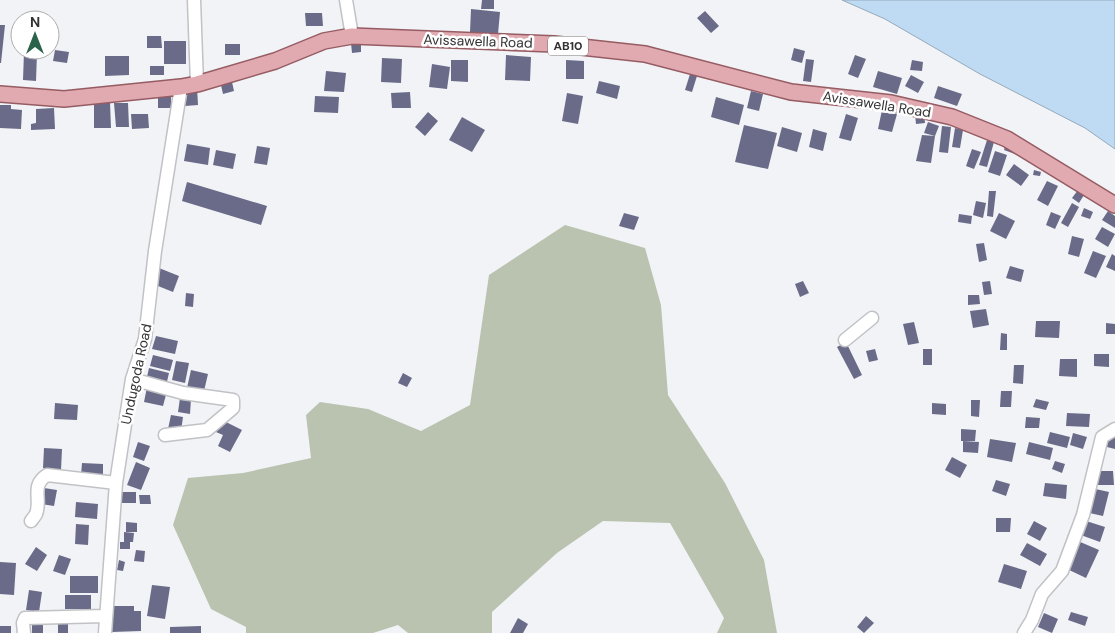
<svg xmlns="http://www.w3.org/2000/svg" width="1115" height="633" font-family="'DM Sans',sans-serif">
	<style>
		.green { fill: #bac3b0 }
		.water { fill: #bfdbf4; stroke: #95a9bb }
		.building { fill: #6a6b89 }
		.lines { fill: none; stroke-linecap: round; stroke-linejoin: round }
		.minor-casing { stroke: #c1c2c5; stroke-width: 15 }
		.major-casing { stroke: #965c63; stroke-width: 18 }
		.minor { stroke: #fff; stroke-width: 12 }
		.major { stroke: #e0aab0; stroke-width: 15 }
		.labels { text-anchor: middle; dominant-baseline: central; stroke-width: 5; stroke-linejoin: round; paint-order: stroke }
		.shield { fill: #fff; stroke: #707072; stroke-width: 1 }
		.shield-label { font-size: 12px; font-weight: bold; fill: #333335 }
		.street-label { font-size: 14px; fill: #333335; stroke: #fff }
	</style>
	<rect width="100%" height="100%" fill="#f2f3f6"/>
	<path class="green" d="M 565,225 L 645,248 L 661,305 L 668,395 L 725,483 L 764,560 L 777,633 L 717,633 L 724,618 L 670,523 L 603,521 L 557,553 L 492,612 L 492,633 L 408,633 L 398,625 L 373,633 L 246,633 L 246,627 L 211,609 L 173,525 L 188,478 L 243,473 L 311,458 L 306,415 L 320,402 L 368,409 L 421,431 L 470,405 L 489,275 Z"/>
	<path class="water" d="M 842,0 L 1115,0 L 1115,149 L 1085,128 L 980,74 L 885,19 Z"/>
	<path class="building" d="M 482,0 L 494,0 L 494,9 L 481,9 Z
		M 471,9 L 500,12 L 498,34 L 470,32 Z
		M 705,11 L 719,26 L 711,33 L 697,18 Z
		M 305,13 L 322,13 L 323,26 L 306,26 Z
		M 0,25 L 5,25 L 1,63 L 0,63 Z
		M 147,36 L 161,36 L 162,48 L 147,48 Z
		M 164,41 L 186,41 L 186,64 L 164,64 Z
		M 351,43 L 361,43 L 361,52 L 352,53 Z
		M 225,44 L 240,44 L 240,55 L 225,55 Z
		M 794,48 L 805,51 L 802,63 L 791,60 Z
		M 55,50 L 69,52 L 67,63 L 53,61 Z
		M 24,52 L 37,53 L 36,81 L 23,80 Z
		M 506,55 L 531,57 L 530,81 L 505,80 Z
		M 855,55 L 866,59 L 858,78 L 848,74 Z
		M 105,56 L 129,56 L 129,75 L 105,76 Z
		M 382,58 L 402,59 L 401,83 L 381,82 Z
		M 806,59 L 814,60 L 811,82 L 803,81 Z
		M 451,60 L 468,60 L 468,82 L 451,81 Z
		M 566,60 L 584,61 L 584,79 L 566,79 Z
		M 912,60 L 923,62 L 922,71 L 910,70 Z
		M 432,64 L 450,67 L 447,89 L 429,87 Z
		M 150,66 L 164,66 L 164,75 L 150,75 Z
		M 326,71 L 346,73 L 344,92 L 324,91 Z
		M 878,71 L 902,78 L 897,94 L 873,87 Z
		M 690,74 L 697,76 L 692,92 L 685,90 Z
		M 911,75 L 924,82 L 918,93 L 905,86 Z
		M 599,81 L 620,86 L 617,99 L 596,93 Z
		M 232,82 L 234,91 L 223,94 L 221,85 Z
		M 938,86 L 962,94 L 957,106 L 934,98 Z
		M 197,87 L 198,105 L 185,106 L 185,88 Z
		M 751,91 L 763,94 L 759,111 L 747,108 Z
		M 410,92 L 411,108 L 392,108 L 391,93 Z
		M 158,93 L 171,93 L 171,108 L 158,108 Z
		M 567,93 L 583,96 L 578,124 L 562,121 Z
		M 315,96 L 339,97 L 338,113 L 314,112 Z
		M 716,97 L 744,105 L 739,125 L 711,117 Z
		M 110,102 L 111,128 L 94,128 L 94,103 Z
		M 114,103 L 128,103 L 129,127 L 116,127 Z
		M 0,105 L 11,105 L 11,109 L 22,110 L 21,129 L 0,128 Z
		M 54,108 L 55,129 L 31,130 L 31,124 L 36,123 L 36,109 Z
		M 882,110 L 897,114 L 892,132 L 878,129 Z
		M 428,112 L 438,121 L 425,136 L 415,127 Z
		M 924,113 L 925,123 L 916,124 L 915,114 Z
		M 131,114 L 148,114 L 149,128 L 132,129 Z
		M 846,114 L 858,118 L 851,141 L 839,138 Z
		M 462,117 L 485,130 L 472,152 L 449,140 Z
		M 928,122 L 939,126 L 935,136 L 924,133 Z
		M 744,125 L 777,133 L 768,169 L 735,162 Z
		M 942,126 L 951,127 L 948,153 L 939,152 Z
		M 782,127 L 802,133 L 797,152 L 777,146 Z
		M 955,128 L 963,130 L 960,148 L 952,147 Z
		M 813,129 L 827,133 L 823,151 L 809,147 Z
		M 922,135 L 935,136 L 931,163 L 916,161 Z
		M 987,140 L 994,142 L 987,167 L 979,165 Z
		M 187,144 L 210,148 L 208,165 L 184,161 Z
		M 1006,144 L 1017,149 L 1015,154 L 1004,150 Z
		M 257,146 L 270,148 L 267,165 L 254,163 Z
		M 972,149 L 981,152 L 974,169 L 966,166 Z
		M 216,150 L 236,154 L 233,169 L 213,165 Z
		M 995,151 L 1007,155 L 1000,176 L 988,172 Z
		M 1014,164 L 1029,175 L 1021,186 L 1006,175 Z
		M 1034,170 L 1041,172 L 1040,176 L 1033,175 Z
		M 1047,181 L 1058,186 L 1048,206 L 1037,200 Z
		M 187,182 L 267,206 L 261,225 L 182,201 Z
		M 1078,190 L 1084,195 L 1079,203 L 1072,198 Z
		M 989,191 L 996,191 L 993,217 L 987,216 Z
		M 976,201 L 986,203 L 983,218 L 973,215 Z
		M 1072,203 L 1079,207 L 1068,227 L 1061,223 Z
		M 1084,208 L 1093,212 L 1090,219 L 1081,216 Z
		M 1108,211 L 1115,216 L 1115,228 L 1102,220 Z
		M 1051,212 L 1061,216 L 1055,229 L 1046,225 Z
		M 624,213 L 639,217 L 634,230 L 619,226 Z
		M 999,213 L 1015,221 L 1006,239 L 990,231 Z
		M 959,214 L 972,216 L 971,224 L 958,222 Z
		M 1102,227 L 1115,234 L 1108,247 L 1095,239 Z
		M 1072,236 L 1084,239 L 1079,257 L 1068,254 Z
		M 984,243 L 987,260 L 979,262 L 976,244 Z
		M 1093,251 L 1106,256 L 1096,278 L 1084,273 Z
		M 1112,254 L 1115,256 L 1115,271 L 1106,267 Z
		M 1010,266 L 1024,270 L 1021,282 L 1006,278 Z
		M 159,268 L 179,276 L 173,292 L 153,284 Z
		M 803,281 L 809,293 L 800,297 L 795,284 Z
		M 990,281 L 992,294 L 984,295 L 982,282 Z
		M 186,293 L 194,294 L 193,307 L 185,306 Z
		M 968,295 L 979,295 L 980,304 L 968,305 Z
		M 986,309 L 989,325 L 973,328 L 970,311 Z
		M 1036,321 L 1060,321 L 1059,338 L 1035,337 Z
		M 914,322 L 919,343 L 908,345 L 903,324 Z
		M 1106,323 L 1115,324 L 1115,334 L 1106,334 Z
		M 1001,333 L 1007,334 L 1007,350 L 1000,350 Z
		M 156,336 L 178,341 L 175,354 L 152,349 Z
		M 846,342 L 862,375 L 854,379 L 837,347 Z
		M 875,349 L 878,360 L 869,362 L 866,351 Z
		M 923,349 L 932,349 L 932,365 L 923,365 Z
		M 1094,354 L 1109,354 L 1109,367 L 1094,366 Z
		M 153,355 L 173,360 L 170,371 L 150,366 Z
		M 1060,359 L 1077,359 L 1077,377 L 1059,376 Z
		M 176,361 L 189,363 L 185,383 L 172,380 Z
		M 1014,365 L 1024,365 L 1023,384 L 1013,383 Z
		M 149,368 L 169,373 L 166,386 L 146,381 Z
		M 191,370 L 208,374 L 204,391 L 187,388 Z
		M 403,373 L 412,378 L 407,387 L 398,383 Z
		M 147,387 L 167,391 L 163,406 L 144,402 Z
		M 1001,391 L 1012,391 L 1011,407 L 1000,407 Z
		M 180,398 L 191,399 L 190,414 L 178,412 Z
		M 1036,399 L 1049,402 L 1046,410 L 1033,407 Z
		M 971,400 L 980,400 L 979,417 L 971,416 Z
		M 55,403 L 78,405 L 77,420 L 54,419 Z
		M 932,403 L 946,404 L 946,415 L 932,414 Z
		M 1067,413 L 1090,414 L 1089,427 L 1066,426 Z
		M 171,415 L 183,417 L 181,431 L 168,429 Z
		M 1026,417 L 1040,418 L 1039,428 L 1025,428 Z
		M 222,420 L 242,430 L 230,452 L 218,446 L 223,435 L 216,432 Z
		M 961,429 L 976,430 L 975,441 L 961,441 Z
		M 1050,432 L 1070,437 L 1067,448 L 1047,443 Z
		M 1073,433 L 1087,437 L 1083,449 L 1070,445 Z
		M 1106,436 L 1115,438 L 1115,449 L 1103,446 Z
		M 990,439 L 1016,443 L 1012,462 L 987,457 Z
		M 963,441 L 979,442 L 978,453 L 963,452 Z
		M 138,442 L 150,446 L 144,461 L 133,457 Z
		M 1029,442 L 1053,448 L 1050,460 L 1026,454 Z
		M 44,448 L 62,449 L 61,470 L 43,468 Z
		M 952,457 L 967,465 L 960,478 L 945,470 Z
		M 1055,461 L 1065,464 L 1062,473 L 1052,469 Z
		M 136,462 L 150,468 L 141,490 L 127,485 Z
		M 82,463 L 103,464 L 103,476 L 81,475 Z
		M 1095,471 L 1113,471 L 1114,485 L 1095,485 Z
		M 996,480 L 1010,484 L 1006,496 L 992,491 Z
		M 1045,483 L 1067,485 L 1066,499 L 1043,496 Z
		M 44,488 L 57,490 L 54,506 L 41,504 Z
		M 1091,488 L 1109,492 L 1103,516 L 1085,512 Z
		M 122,492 L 136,492 L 136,503 L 122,503 Z
		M 139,495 L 150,495 L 151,504 L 140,504 Z
		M 76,502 L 98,504 L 97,519 L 75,517 Z
		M 996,518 L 1011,518 L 1010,532 L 996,532 Z
		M 1083,520 L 1105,527 L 1100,542 L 1078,534 Z
		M 1034,521 L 1047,528 L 1040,541 L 1027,534 Z
		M 126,522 L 137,523 L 137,532 L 126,532 Z
		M 76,524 L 89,525 L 88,545 L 75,544 Z
		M 124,532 L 134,533 L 133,542 L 130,542 L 130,549 L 120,549 L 120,542 L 124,542 Z
		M 1078,541 L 1099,550 L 1086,578 L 1065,568 Z
		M 1027,543 L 1047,554 L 1040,566 L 1020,555 Z
		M 36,547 L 47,555 L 37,571 L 25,564 Z
		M 136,550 L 145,551 L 144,562 L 134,561 Z
		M 59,555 L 71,559 L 65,575 L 53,571 Z
		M 119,560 L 125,562 L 123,571 L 117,570 Z
		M 0,562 L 16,563 L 14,595 L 0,594 Z
		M 1004,564 L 1027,571 L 1021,589 L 998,582 Z
		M 70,576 L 98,576 L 98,593 L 70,593 Z
		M 152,585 L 170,587 L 165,619 L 147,616 Z
		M 29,590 L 42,592 L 39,612 L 26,610 Z
		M 65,595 L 91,595 L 91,609 L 65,609 Z
		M 112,606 L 134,606 L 134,611 L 141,611 L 141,631 L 112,632 Z
		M 1071,612 L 1088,617 L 1085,626 L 1068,620 Z
		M 1044,613 L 1058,619 L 1052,633 L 1038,627 Z
		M 866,616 L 874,623 L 864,633 L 857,627 Z
		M 58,618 L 68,618 L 68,633 L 58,633 Z
		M 518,618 L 528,624 L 523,633 L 510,633 Z
		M 43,620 L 43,633 L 32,633 L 32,621 Z
		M 0,626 L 11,626 L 11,633 L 0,633 Z
		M 201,626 L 201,633 L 170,633 L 170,627 Z"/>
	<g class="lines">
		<g class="minor-casing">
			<path id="minor" d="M 194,0 L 197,84
				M 346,0 L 352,36
				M 845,340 L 872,318
				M 132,379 L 183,393 L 233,400 L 233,408 L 207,430 L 165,435
				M 31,521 C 33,518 35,516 36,514 C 42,499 30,486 47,475 L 116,483
				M 24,633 L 23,623 L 25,618 L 106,616
				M 105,633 L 116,483 L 132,379 L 145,339 L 155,251 L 181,87
				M 1024,633 L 1032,620 L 1042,594 L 1062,571 L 1083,515 L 1102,437 L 1115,429"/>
		</g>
		<g class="major-casing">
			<path id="major" d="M 0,94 L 64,99 L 181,87 L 197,84 L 275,61 L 324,41 L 352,36 L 554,44 L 645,54 L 791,92 L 891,103 L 952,117 L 1007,139 L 1115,205"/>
		</g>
		<use href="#minor" class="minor"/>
		<use href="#major" class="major"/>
	</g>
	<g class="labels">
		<rect class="shield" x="548" y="36.5" width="40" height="19" rx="4"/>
		<g class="shield-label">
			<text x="568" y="46">AB10</text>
		</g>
		<g class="street-label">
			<text transform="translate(478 41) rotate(2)">Avissawella Road</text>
			<text transform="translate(877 104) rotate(9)">Avissawella Road</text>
			<text transform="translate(136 374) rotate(-78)">Undugoda Road</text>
		</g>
	</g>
	<g transform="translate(35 35)"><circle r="24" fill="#ffffff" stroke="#adadae"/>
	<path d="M0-4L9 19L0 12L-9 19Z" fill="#2b634a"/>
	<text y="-8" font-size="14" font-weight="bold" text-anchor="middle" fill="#333335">N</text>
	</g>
</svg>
